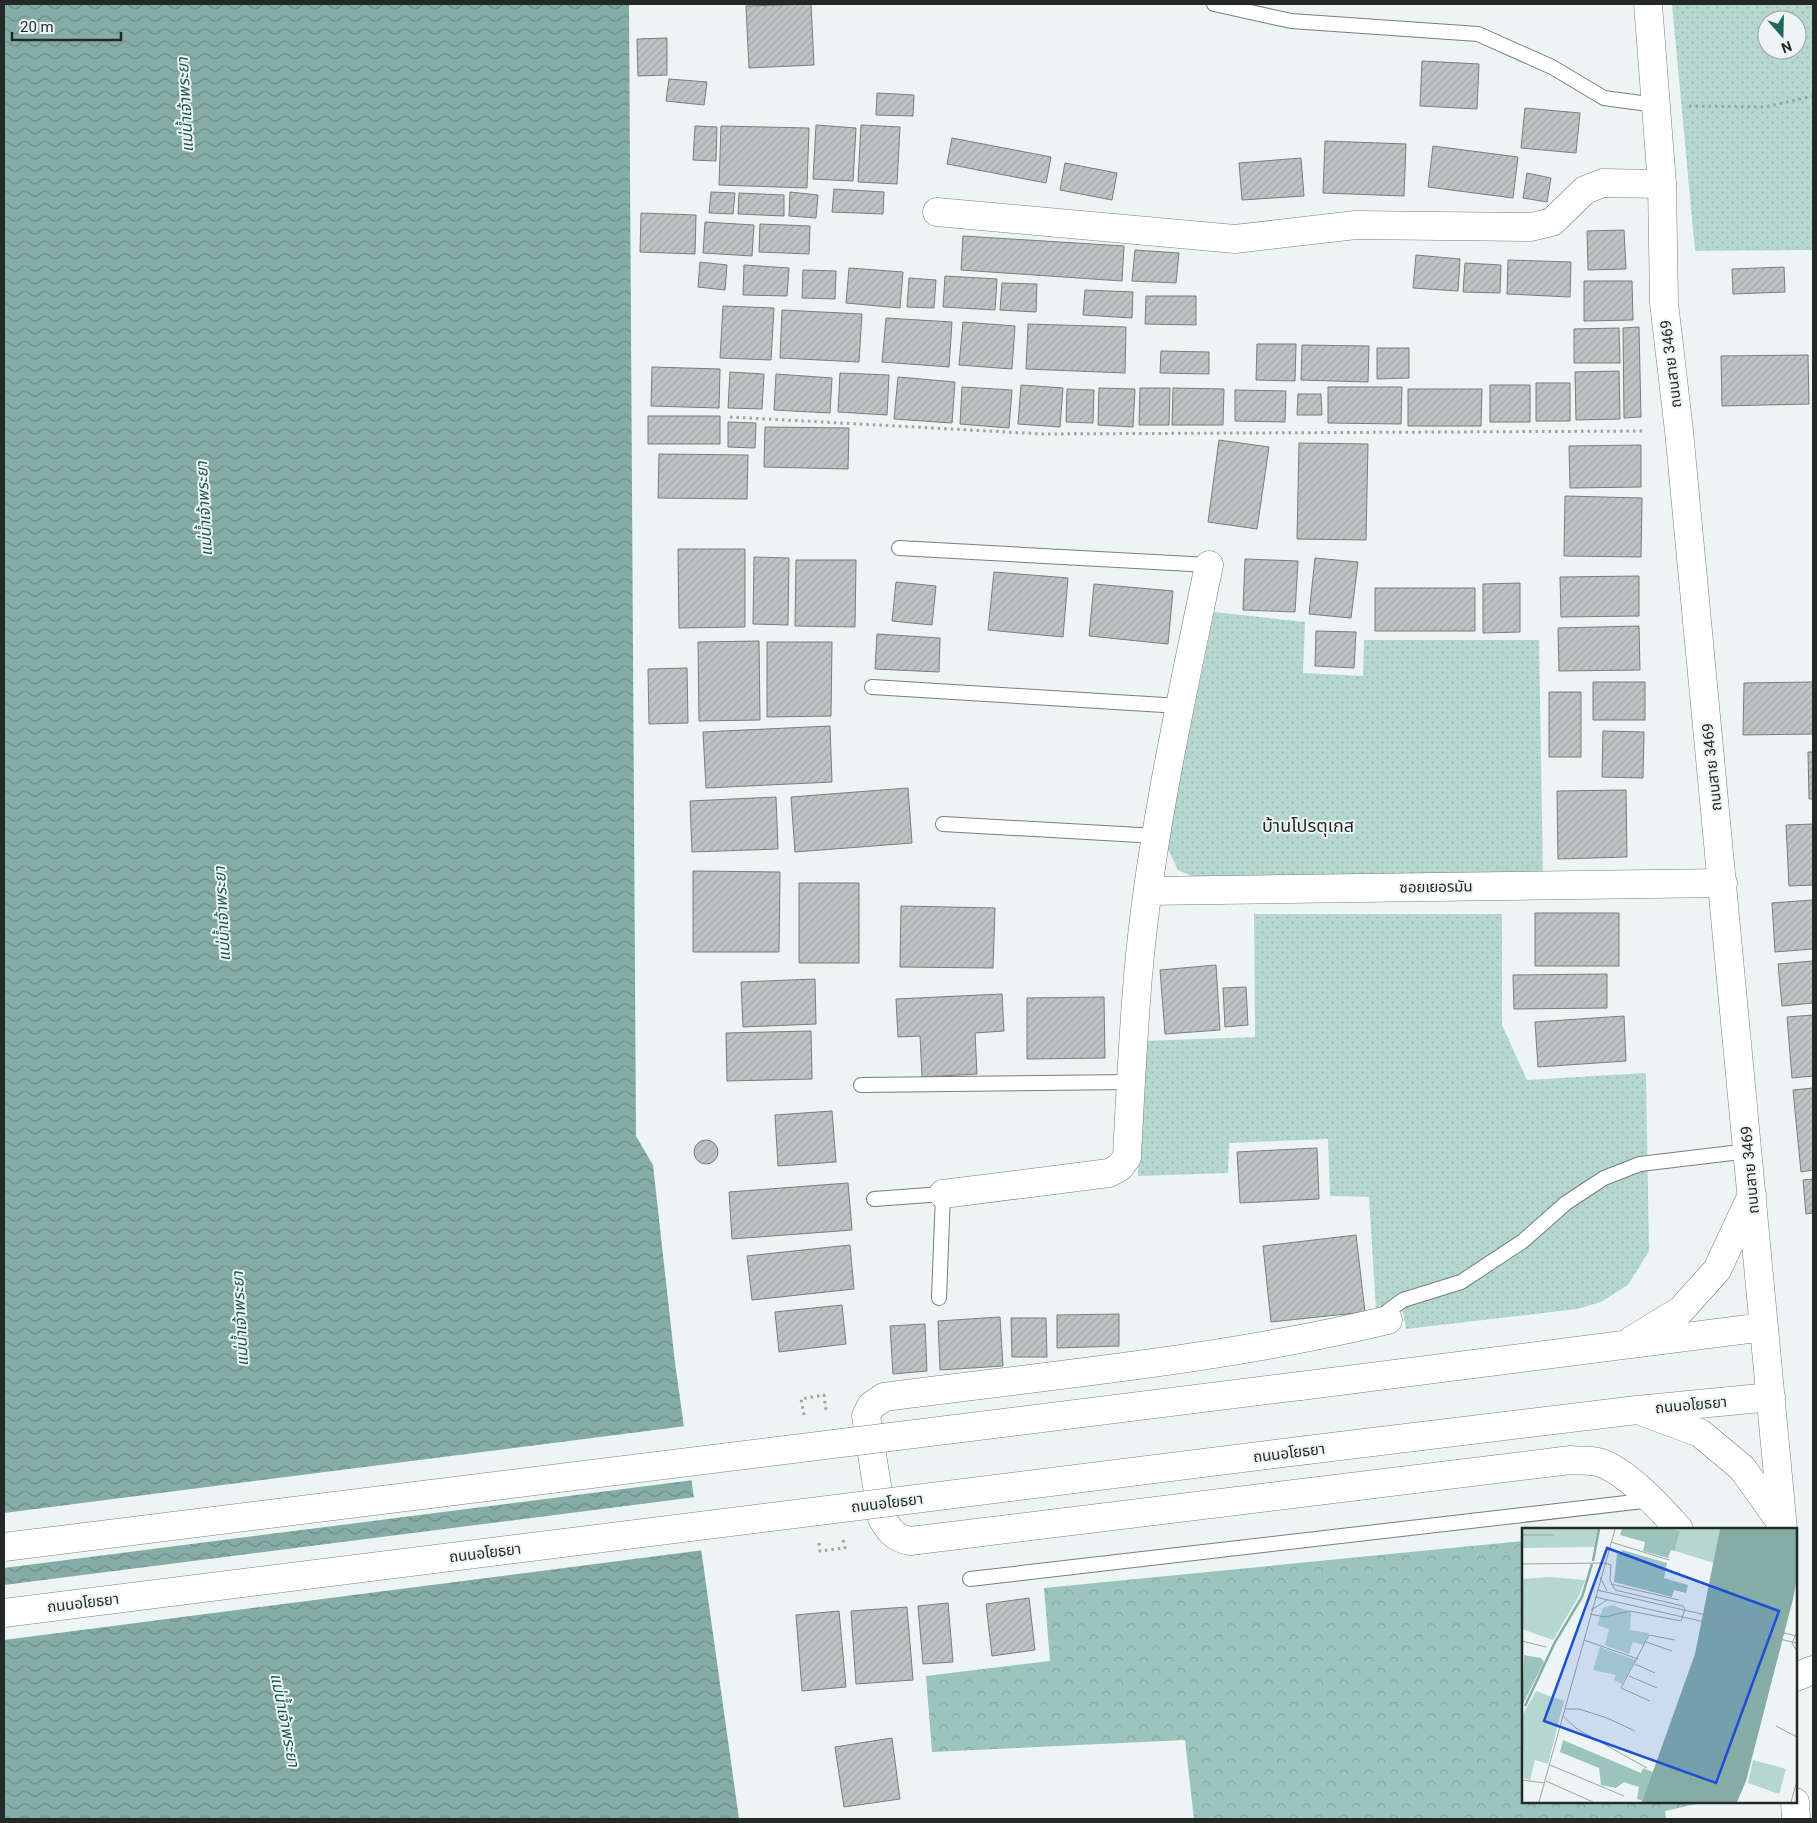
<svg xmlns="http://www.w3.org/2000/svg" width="1817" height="1823" font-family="Roboto,'Noto Sans Thai',sans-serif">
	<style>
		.grass { fill: url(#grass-dots); fill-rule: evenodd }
		.forest { fill: url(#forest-crowns) }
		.water { fill: url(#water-waves) }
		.pier { fill: #ecf5f3 }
		.building { fill: url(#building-hatch); stroke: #777f7d }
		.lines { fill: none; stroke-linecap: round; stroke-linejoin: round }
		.lane-casing { stroke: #787f7e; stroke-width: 16 }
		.street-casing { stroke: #787f7e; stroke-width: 29 }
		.secondary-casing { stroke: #787f7e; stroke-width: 29 }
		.path { stroke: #9da4a2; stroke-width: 3; stroke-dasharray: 2.5 4; stroke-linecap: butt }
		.lane { stroke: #fff; stroke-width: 14 }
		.street { stroke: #fff; stroke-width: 28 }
		.secondary { stroke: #fff; stroke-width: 28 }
		.secondary-bridge-casing { stroke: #787f7e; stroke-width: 29; stroke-linecap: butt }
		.secondary-bridge { stroke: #fff; stroke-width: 28 }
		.labels { text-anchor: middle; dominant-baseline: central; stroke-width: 4; stroke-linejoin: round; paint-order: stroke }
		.street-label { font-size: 15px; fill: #242827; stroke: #ecf5f3 }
		.water-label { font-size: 16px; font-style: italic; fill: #1d554d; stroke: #ecf5f3 }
		.quarter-label { font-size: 18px; fill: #242827; stroke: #ecf5f3 }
		.inset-river { fill: none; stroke: #85ada5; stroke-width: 2.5 }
		.inset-road { fill: none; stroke: #9ca3a1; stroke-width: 1 }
		.view { fill: #1d4ed8; fill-opacity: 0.15; stroke: #1d4ed8; stroke-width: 2.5 }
		.inset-edge { fill: none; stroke: #242827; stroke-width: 2.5 }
	</style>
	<defs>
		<pattern id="grass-dots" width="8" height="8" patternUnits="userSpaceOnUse" patternTransform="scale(1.25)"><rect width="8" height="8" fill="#b5d7d0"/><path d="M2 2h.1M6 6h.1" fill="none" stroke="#9cb9b3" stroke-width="1.8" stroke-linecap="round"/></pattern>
		<pattern id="forest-crowns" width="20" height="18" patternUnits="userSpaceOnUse" patternTransform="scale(1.25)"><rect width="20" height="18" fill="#9bc4bc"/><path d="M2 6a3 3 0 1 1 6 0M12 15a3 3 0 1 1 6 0" fill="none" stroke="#85a8a2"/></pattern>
		<pattern id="water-waves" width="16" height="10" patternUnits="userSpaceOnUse" patternTransform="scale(1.25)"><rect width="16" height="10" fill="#85ada5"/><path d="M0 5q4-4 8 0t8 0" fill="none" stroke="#6d8d86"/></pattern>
		<pattern id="building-hatch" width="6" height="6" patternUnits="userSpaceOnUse" patternTransform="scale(1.25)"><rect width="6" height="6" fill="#bcc5c3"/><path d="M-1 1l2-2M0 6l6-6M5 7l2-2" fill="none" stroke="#a1a9a8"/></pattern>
	</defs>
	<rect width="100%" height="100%" fill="#ecf5f3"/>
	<path class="grass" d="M 1672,4 L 1813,4 L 1813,250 L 1695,251 ZM 1767,20 L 1797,20 L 1797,50 L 1767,50 Z
		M 1214,612 L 1305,622 L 1303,673 L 1363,676 L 1364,640 L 1539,640 L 1543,876 L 1203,881 L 1178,870 L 1166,845 Z
		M 1254,914 L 1502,914 L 1502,1025 L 1527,1080 L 1646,1073 L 1649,1251 L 1628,1285 L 1601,1302 L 1577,1309 L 1406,1329 L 1402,1308 L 1376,1311 L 1369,1197 L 1330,1196 L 1328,1139 L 1229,1143 L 1228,1173 L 1138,1176 L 1143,1041 L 1255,1037 Z"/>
	<path class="forest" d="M 1523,1541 L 1523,1802 L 1705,1802 L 1665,1811 L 1666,1819 L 1194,1819 L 1185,1740 L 932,1752 L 926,1676 L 1050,1661 L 1044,1588 Z"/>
	<path class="water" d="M 4,4 L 629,4 L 636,1136 L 653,1165 L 675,1363 L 739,1819 L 4,1819 Z"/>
	<path class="pier" d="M 686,1426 L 694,1480 L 4,1568 L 4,1513 Z
		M 696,1497 L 704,1550 L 4,1640 L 4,1585 Z"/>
	<path class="building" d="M 811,4 L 814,65 L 749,68 L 746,6 Z
		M 667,38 L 667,75 L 638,76 L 637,39 Z
		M 1422,61 L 1479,64 L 1477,109 L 1420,106 Z
		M 669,79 L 707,82 L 704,105 L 666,101 Z
		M 877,93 L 914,95 L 913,116 L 876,115 Z
		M 1525,108 L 1580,113 L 1576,153 L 1521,148 Z
		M 816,125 L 856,128 L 853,181 L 813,179 Z
		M 861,125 L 900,127 L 897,184 L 858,182 Z
		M 695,126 L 717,127 L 716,161 L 693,160 Z
		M 721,126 L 809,128 L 807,188 L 719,185 Z
		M 952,138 L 1051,157 L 1046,183 L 947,164 Z
		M 1325,141 L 1406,144 L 1404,196 L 1323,193 Z
		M 1433,146 L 1518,157 L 1513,198 L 1428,187 Z
		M 1301,158 L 1304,196 L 1242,200 L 1239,163 Z
		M 1065,163 L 1117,173 L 1112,200 L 1060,190 Z
		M 1527,173 L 1551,178 L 1547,202 L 1523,198 Z
		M 834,189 L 884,192 L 883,214 L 832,212 Z
		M 711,192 L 735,193 L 733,214 L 709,213 Z
		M 790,192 L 818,195 L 816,218 L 789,216 Z
		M 739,193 L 784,195 L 784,216 L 738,214 Z
		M 641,213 L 696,215 L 695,254 L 640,252 Z
		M 705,222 L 754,225 L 752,256 L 703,253 Z
		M 760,224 L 810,226 L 809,254 L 759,252 Z
		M 1624,230 L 1626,269 L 1588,270 L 1587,231 Z
		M 963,236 L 1124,246 L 1122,281 L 961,270 Z
		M 1135,250 L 1179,253 L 1176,283 L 1132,281 Z
		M 1416,255 L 1460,259 L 1458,291 L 1413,288 Z
		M 1508,260 L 1571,262 L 1570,297 L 1507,294 Z
		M 700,262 L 727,265 L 725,290 L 698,287 Z
		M 1465,263 L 1501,265 L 1500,293 L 1463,292 Z
		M 744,265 L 789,268 L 787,296 L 743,295 Z
		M 1784,267 L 1785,292 L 1733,294 L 1732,269 Z
		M 849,268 L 903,272 L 900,308 L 846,303 Z
		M 803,270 L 836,271 L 835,299 L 802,298 Z
		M 945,276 L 997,279 L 995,310 L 943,307 Z
		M 909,278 L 936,280 L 934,308 L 907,307 Z
		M 1584,281 L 1632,281 L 1633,320 L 1584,321 Z
		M 1002,283 L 1037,284 L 1036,312 L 1000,310 Z
		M 1085,290 L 1133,292 L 1132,318 L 1083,315 Z
		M 1146,296 L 1196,296 L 1196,325 L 1145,324 Z
		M 723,306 L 774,308 L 771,360 L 720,358 Z
		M 782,310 L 862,314 L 859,362 L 780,358 Z
		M 886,318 L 952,322 L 949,367 L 882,362 Z
		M 963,322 L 1015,326 L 1012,369 L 959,365 Z
		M 1028,324 L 1126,327 L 1125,373 L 1026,369 Z
		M 1639,327 L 1641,417 L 1624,418 L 1623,328 Z
		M 1619,328 L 1620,363 L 1574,363 L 1574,329 Z
		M 1257,344 L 1296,344 L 1295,381 L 1256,380 Z
		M 1302,345 L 1369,346 L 1368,382 L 1301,380 Z
		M 1377,348 L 1409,348 L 1409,378 L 1377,379 Z
		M 1161,351 L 1209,352 L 1209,374 L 1160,373 Z
		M 1808,355 L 1809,404 L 1722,406 L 1721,356 Z
		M 652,367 L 720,369 L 719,408 L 651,406 Z
		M 1619,371 L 1620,419 L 1576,420 L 1575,372 Z
		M 730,372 L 764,374 L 762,409 L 728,408 Z
		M 840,373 L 889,375 L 887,415 L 838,412 Z
		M 776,374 L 832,378 L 830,413 L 774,410 Z
		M 898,377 L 955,382 L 952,423 L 894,419 Z
		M 1536,383 L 1570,383 L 1570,421 L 1536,421 Z
		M 1021,385 L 1063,388 L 1060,427 L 1018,424 Z
		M 1490,385 L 1530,385 L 1530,422 L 1490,422 Z
		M 962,387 L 1012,390 L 1009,428 L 960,424 Z
		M 1328,387 L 1402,387 L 1401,424 L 1328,423 Z
		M 1099,388 L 1135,389 L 1133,427 L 1098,425 Z
		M 1140,388 L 1170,388 L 1169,425 L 1139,425 Z
		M 1173,388 L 1224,389 L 1223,425 L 1172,425 Z
		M 1067,389 L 1094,390 L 1093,423 L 1066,422 Z
		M 1408,389 L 1482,389 L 1481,426 L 1408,426 Z
		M 1235,390 L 1286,391 L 1285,422 L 1235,421 Z
		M 1298,394 L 1321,394 L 1322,415 L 1297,415 Z
		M 648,416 L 720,416 L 720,444 L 648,444 Z
		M 728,422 L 756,423 L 755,448 L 728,447 Z
		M 765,427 L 849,428 L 848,469 L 764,467 Z
		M 1219,440 L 1269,447 L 1257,529 L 1208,522 Z
		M 1299,443 L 1368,444 L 1366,540 L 1297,539 Z
		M 1641,445 L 1641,487 L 1570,488 L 1569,446 Z
		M 659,454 L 748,455 L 747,499 L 658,498 Z
		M 1565,496 L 1642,498 L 1641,557 L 1564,556 Z
		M 678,549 L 745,549 L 745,627 L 679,628 Z
		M 754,557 L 789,558 L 788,625 L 753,624 Z
		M 1315,558 L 1358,562 L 1351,618 L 1309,614 Z
		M 1245,559 L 1298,561 L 1295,612 L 1243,610 Z
		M 796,560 L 856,560 L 855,627 L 795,626 Z
		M 994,572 L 1068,578 L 1063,637 L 988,630 Z
		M 1639,576 L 1639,616 L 1561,617 L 1560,577 Z
		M 896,582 L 936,586 L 932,625 L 892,621 Z
		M 1520,583 L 1520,632 L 1483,633 L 1483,584 Z
		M 1094,584 L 1173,591 L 1168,644 L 1089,636 Z
		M 1375,588 L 1475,588 L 1475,631 L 1375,631 Z
		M 1639,626 L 1640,670 L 1559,671 L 1558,628 Z
		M 1316,631 L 1356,632 L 1354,668 L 1315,666 Z
		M 877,634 L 940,638 L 939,672 L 875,669 Z
		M 759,641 L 760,720 L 699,721 L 698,642 Z
		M 767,642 L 832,642 L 831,716 L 767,717 Z
		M 687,668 L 688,723 L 649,724 L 648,669 Z
		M 1593,682 L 1645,682 L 1645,720 L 1593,720 Z
		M 1813,682 L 1813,734 L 1743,735 L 1744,683 Z
		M 1549,692 L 1581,692 L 1581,757 L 1549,757 Z
		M 830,726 L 832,782 L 706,788 L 703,732 Z
		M 1603,731 L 1644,732 L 1643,778 L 1602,777 Z
		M 1808,752 L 1813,752 L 1813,799 L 1809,799 Z
		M 908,788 L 912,843 L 795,852 L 791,797 Z
		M 1626,790 L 1627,857 L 1558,859 L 1557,791 Z
		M 776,797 L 778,849 L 692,852 L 690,801 Z
		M 1813,824 L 1813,885 L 1789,886 L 1786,825 Z
		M 693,871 L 780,872 L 779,952 L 693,952 Z
		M 799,883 L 859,883 L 859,963 L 799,963 Z
		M 1813,900 L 1813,949 L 1775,952 L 1772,903 Z
		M 901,906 L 995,908 L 993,968 L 900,967 Z
		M 1535,913 L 1619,913 L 1619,966 L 1535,966 Z
		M 1813,961 L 1813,1003 L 1782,1006 L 1778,964 Z
		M 1216,965 L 1220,1030 L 1165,1034 L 1160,970 Z
		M 1607,974 L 1607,1008 L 1514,1009 L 1513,975 Z
		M 815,979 L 816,1024 L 743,1027 L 741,982 Z
		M 1246,987 L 1248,1025 L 1225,1027 L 1223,988 Z
		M 1002,994 L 1004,1031 L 975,1033 L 977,1074 L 922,1077 L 920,1036 L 898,1037 L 896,999 Z
		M 1104,997 L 1105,1058 L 1027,1059 L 1027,998 Z
		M 1813,1015 L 1813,1076 L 1792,1078 L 1787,1017 Z
		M 1624,1016 L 1626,1061 L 1538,1067 L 1535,1022 Z
		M 811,1031 L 812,1079 L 727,1081 L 726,1033 Z
		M 1813,1088 L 1813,1170 L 1801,1172 L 1793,1090 Z
		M 832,1111 L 836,1162 L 778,1166 L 775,1115 Z
		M694 1152a12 12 0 1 1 24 0a12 12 0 1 1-24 0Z
		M 1317,1148 L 1319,1199 L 1240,1203 L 1237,1152 Z
		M 1813,1179 L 1813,1213 L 1806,1214 L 1803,1180 Z
		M 848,1183 L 852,1230 L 732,1239 L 729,1192 Z
		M 1356,1235 L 1365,1312 L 1271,1322 L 1263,1246 Z
		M 850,1245 L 854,1289 L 752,1300 L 747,1256 Z
		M 842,1305 L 846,1344 L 779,1352 L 775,1312 Z
		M 1119,1314 L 1119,1346 L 1057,1348 L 1057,1315 Z
		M 1000,1317 L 1003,1366 L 940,1370 L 938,1321 Z
		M 1011,1318 L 1046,1318 L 1047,1357 L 1012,1357 Z
		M 925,1324 L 927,1371 L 893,1374 L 890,1326 Z
		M 1029,1598 L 1035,1650 L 992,1656 L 986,1604 Z
		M 948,1603 L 953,1662 L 923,1664 L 918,1606 Z
		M 907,1607 L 913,1680 L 856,1684 L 851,1611 Z
		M 839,1611 L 846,1687 L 802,1691 L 796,1615 Z
		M 892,1738 L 900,1799 L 844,1807 L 835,1747 Z"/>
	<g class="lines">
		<g class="lane-casing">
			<path id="lane" d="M 1214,4 L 1291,21 L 1478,34 L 1552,67 L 1604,98 L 1656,105
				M 899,548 L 1209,565
				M 872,687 L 1180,706
				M 943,824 L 1157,836
				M 861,1085 L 1131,1082
				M 874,1199 L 943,1194 L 939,1298
				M 1388,1320 L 1388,1311 L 1403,1300 L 1461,1282 L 1523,1241 L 1566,1203 L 1604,1178 L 1640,1164 L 1749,1151
				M 970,1579 L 1652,1500"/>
		</g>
		<g class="street-casing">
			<path id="street" d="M 937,212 L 1235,239 L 1356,225 L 1531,227 L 1552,222 L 1585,190 L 1603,183 L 1662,184
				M 1149,891 L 1723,883
				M 943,1194 L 1109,1173 L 1120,1167 L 1127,1157 C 1130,1097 1133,1036 1138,976 C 1150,838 1181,701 1209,565
				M 1388,1320 C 1223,1360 1052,1375 884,1397 L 871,1406 L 866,1416 L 882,1518 C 890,1532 895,1538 910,1541 L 1571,1460 C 1580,1461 1590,1460 1598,1462 C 1626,1470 1661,1509 1679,1529
				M 1796,1677 L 1813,1670"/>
		</g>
		<g class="secondary-casing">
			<path id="secondary" d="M 1648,4 L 1662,184 L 1664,303 L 1679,431 L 1783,1529
				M 1632,1340 L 1681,1310 L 1717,1270 L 1752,1195
				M 1300,1386 L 1764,1327
				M 1643,1412 L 1700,1433 L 1742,1468 L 1782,1524
				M 1307,1450 L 1637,1410 L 1771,1397
				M 1795,1802 L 1796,1819"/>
		</g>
		<path class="path" d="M 1689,106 L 1765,107 L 1813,96
			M 730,417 L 1043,434 L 1646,431
			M 804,1415 L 801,1399 L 824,1395 L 826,1411
			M 819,1543 L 820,1551 L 845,1548 L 843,1540"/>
		<use href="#lane" class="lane"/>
		<use href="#street" class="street"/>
		<use href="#secondary" class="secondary"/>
		<g class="secondary-bridge-casing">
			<path id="secondary-bridge" d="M 4,1547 L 1300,1386
				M 4,1613 L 1307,1450"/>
		</g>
		<use href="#secondary-bridge" class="secondary-bridge"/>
	</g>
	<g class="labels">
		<g class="street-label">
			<text transform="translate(1671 364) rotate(-97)">ถนนสาย 3469</text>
			<text transform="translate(1712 767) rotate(-96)">ถนนสาย 3469</text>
			<text transform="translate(1436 887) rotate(-1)">ซอยเยอรมัน</text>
			<text transform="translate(1750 1170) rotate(-95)">ถนนสาย 3469</text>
			<text transform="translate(1691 1405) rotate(-5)">ถนนอโยธยา</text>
			<text transform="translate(1289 1453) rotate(-7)">ถนนอโยธยา</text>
			<text transform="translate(887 1503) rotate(-7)">ถนนอโยธยา</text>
			<text transform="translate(485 1553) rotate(-7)">ถนนอโยธยา</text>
			<text transform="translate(83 1603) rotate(-7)">ถนนอโยธยา</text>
		</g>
		<g class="water-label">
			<text transform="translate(185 105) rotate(-93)">แม่น้ำเจ้าพระยา</text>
			<text transform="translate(204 509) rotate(-93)">แม่น้ำเจ้าพระยา</text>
			<text transform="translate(222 914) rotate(-93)">แม่น้ำเจ้าพระยา</text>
			<text transform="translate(240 1319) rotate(-93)">แม่น้ำเจ้าพระยา</text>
			<text transform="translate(285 1720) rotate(79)">แม่น้ำเจ้าพระยา</text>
		</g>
		<g class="quarter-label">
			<text x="1308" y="825">บ้านโปรตุเกส</text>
		</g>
	</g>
	<g transform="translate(1522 1528)">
		<rect width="275" height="275" fill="#ecf5f3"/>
		<path d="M 0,1 L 76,1 L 72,19 L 0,20 ZM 151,1 L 198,1 L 192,35 L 153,23 L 158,3 ZM 28,49 L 63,52 L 57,68 L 31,112 L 0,101 L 0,51 ZM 90,77 L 109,84 L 108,102 L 127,105 L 122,117 L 111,114 L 107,126 L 83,117 L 87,101 L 75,97 L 81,80 ZM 78,119 L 113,132 L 100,156 L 92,152 L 94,147 L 71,142 ZM 14,163 L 42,173 L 26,236 L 13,232 L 8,252 L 2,250 L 0,188 ZM 231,232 L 264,241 L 257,266 L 226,255 Z" fill="#b5d7d0"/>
		<path d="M 100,1 L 151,1 L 158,3 L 153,23 L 149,22 L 146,30 L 121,23 L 123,14 L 98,7 ZM 100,22 L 145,35 L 142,50 L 166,57 L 164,65 L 152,62 L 150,69 L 92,54 L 95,26 L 99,26 ZM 2,127 L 19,130 L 22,134 L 0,178 ZM 41,212 L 119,245 L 121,240 L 131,244 L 121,273 L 115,271 L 117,259 L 102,254 L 94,260 L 79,257 L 77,240 L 38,224 Z" fill="#9bc4bc"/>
		<path d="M 198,1 L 275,1 L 275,50 L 271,71 L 224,253 L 215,274 L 120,274 L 173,126 Z" fill="#85ada5"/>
		<path class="inset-river" d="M 71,33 L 77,1M 3,178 L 33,114 L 60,69 L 70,36"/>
		<path class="inset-road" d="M 0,7 L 32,7M 89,14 L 147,32M 0,36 L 83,35 L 89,37 L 88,52 L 93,62 L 161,78 L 163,81 L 159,93 L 108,83 L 83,89 L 68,86M 78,49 L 85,63M 89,56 L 157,72M 75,62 L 275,108M 73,69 L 275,115M 69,82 L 85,72M 275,104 L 270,115 L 275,123M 62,112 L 116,131M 0,113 L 24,119M 124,114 L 150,123M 113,136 L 133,145M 107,148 L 135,160M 128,173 L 99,160 L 127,107 L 153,112M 43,181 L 57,181 L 85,190 L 113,203M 41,188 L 55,201 L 125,240M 254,198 L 275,209M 28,237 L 102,268M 0,252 L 23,255M 24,253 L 71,274M 17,274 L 93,1M 269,274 L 275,253"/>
		<path class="view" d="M 85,20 L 257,83 L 194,255 L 22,193 Z"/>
		<rect width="275" height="275" class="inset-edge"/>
	</g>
	<rect width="1817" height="1823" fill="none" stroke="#242827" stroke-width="10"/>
	<g transform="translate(1782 35) rotate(160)"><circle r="24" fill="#ecf5f3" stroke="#9ca3a1"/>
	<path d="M0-4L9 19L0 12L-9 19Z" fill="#1f675d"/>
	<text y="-8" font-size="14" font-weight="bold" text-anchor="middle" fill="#242827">N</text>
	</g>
	<path d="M12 32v8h109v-8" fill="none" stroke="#242827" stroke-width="2.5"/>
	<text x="20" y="32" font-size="15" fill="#242827" stroke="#ecf5f3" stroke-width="4" paint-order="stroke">20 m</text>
</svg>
